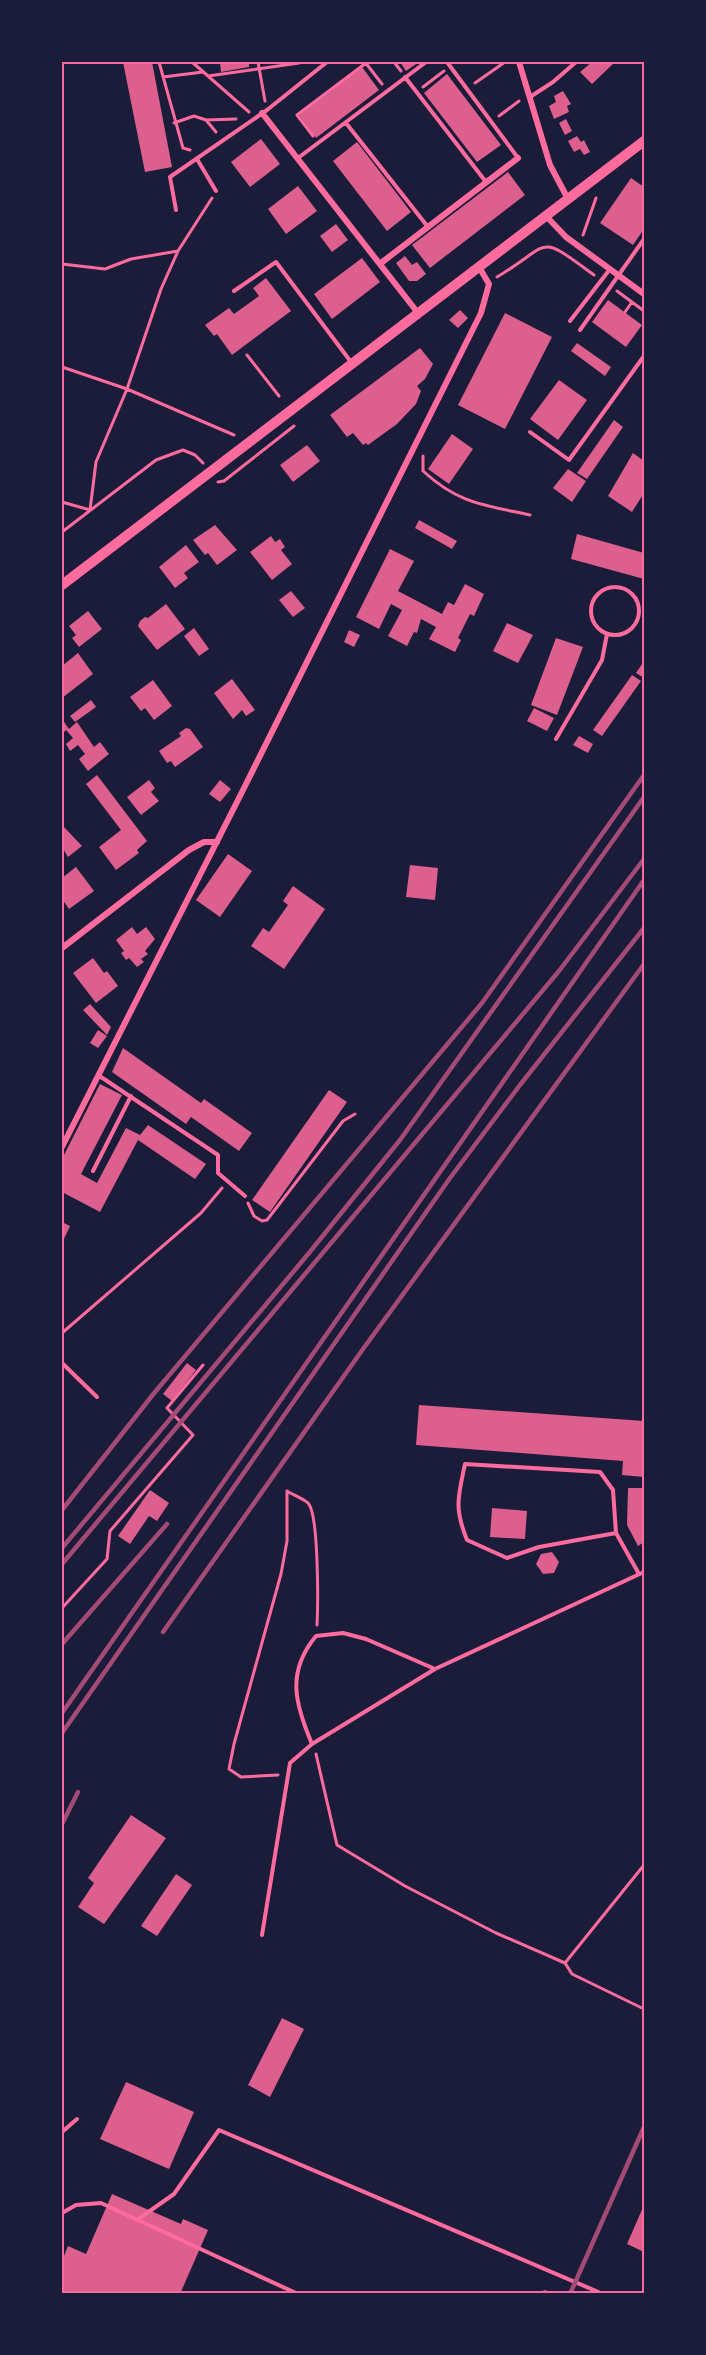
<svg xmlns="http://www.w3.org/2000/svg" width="706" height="2355" font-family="Raleway,sans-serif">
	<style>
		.building { fill: #dd5f8e }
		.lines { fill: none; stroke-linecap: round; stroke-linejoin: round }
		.path { stroke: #ff6b9d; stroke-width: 3 }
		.service { stroke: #ff6b9d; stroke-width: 4 }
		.minor { stroke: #ff6b9d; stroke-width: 6 }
		.secondary { stroke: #ff6b9d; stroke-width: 10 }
		.rail { stroke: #a44b75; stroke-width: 4.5 }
		.neatline { fill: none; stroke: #ff6b9d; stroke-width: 2 }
	</style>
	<rect width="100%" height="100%" fill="#1b1b3a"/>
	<path class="building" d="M 123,62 L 152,62 L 172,167 L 145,172 Z
		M 220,62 L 249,62 L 249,67 L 221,72 Z
		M 400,62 L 419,62 L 406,71 Z
		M 592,62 L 615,62 L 592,84 L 580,72 Z
		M 362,67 L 379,90 L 316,138 L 299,115 Z
		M 447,74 L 501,145 L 477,162 L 424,93 Z
		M 563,91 L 571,104 L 567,106 L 569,112 L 554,119 L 549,106 L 556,102 L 554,96 Z
		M 566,119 L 572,131 L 565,135 L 559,123 Z
		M 577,136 L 581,142 L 584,140 L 590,152 L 584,155 L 580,149 L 574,152 L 568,141 Z
		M 261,139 L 280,164 L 250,187 L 231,162 Z
		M 357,142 L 411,212 L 387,231 L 333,161 Z
		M 508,172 L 525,195 L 430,268 L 412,245 Z
		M 631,178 L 644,187 L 644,229 L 633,245 L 600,223 Z
		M 298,186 L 317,211 L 286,234 L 268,209 Z
		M 336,224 L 348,240 L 332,252 L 320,236 Z
		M 405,256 L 412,265 L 417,262 L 426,274 L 417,281 L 409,281 L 396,263 Z
		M 362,258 L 380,282 L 332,319 L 314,294 Z
		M 266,278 L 291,311 L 232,355 L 217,334 L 214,336 L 205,325 L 229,308 L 234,314 L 259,296 L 253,288 Z
		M 608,300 L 642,325 L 626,347 L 592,322 Z
		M 460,310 L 468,318 L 458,328 L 449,320 Z
		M 505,313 L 552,337 L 505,429 L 458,405 Z
		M 577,343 L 611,367 L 605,376 L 571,351 Z
		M 420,348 L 433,364 L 425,379 L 417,386 L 421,391 L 416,404 L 397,424 L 368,445 L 366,443 L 363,445 L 353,433 L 347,437 L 330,415 Z
		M 559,380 L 587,400 L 558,440 L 530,419 Z
		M 614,420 L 623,427 L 587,479 L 577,473 Z
		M 452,434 L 473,449 L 449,484 L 428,469 Z
		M 307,445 L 320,461 L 293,482 L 280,465 Z
		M 633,453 L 644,461 L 644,493 L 632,512 L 608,496 Z
		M 568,469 L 586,481 L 572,502 L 553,488 Z
		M 419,520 L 457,541 L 452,549 L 415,528 Z
		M 215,525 L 237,550 L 217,565 L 208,553 L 205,555 L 193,540 Z
		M 577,534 L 644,553 L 644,579 L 571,559 Z
		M 271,536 L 275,542 L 280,539 L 285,547 L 281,550 L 292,564 L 272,580 L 250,552 Z
		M 186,545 L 199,562 L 184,573 L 188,578 L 175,588 L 159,567 Z
		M 390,549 L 414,561 L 398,591 L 442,614 L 448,602 L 454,605 L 465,584 L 484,594 L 474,616 L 470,614 L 458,638 L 461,640 L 455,652 L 429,639 L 436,627 L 421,619 L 417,633 L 414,632 L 407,646 L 388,636 L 402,610 L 391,604 L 379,629 L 356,617 Z
		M 291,591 L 305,608 L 293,617 L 279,600 Z
		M 166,604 L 185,629 L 157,650 L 138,626 L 140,621 L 145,617 L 148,618 Z
		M 88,611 L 102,629 L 79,647 L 72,638 L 76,635 L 69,626 Z
		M 507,623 L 533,635 L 518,663 L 493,651 Z
		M 194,628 L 209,649 L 199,656 L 184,636 Z
		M 349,630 L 360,635 L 354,647 L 344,642 Z
		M 556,638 L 583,647 L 557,715 L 531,705 Z
		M 78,653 L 93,674 L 62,698 L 62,666 Z
		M 644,661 L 644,678 L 636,673 Z
		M 632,675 L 641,681 L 602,736 L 593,730 Z
		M 232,679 L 255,710 L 246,716 L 242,710 L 233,719 L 214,693 Z
		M 153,680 L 172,706 L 154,720 L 145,708 L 141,711 L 130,697 Z
		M 91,700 L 96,707 L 75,722 L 70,716 Z
		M 534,708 L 554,718 L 547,731 L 527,721 Z
		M 62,719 L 69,729 L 77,722 L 94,747 L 100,742 L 109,754 L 88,771 L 79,759 L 85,754 L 78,745 L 70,751 L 66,744 L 73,738 L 66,730 L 62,734 Z
		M 186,728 L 190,729 L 203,747 L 175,767 L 171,761 L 167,763 L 159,751 L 181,736 L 179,733 Z
		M 579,736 L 593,744 L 588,753 L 573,745 Z
		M 97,775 L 147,841 L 137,850 L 139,853 L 116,870 L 99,847 L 121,830 L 86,784 Z
		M 149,780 L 155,788 L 151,792 L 159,801 L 141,815 L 127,797 Z
		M 220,780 L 231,789 L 220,802 L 209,794 Z
		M 63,826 L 82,846 L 68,857 L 62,847 Z
		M 228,854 L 252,871 L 220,917 L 196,900 Z
		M 410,865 L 438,868 L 435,900 L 406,897 Z
		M 76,867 L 94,891 L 69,909 L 62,899 L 62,878 Z
		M 293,886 L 325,909 L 284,969 L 251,946 L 263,928 L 269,932 L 288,905 L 283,901 Z
		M 132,927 L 137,934 L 146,927 L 155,939 L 145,951 L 148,954 L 141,959 L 144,962 L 137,967 L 129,958 L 126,960 L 121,953 L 124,951 L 116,940 Z
		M 93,958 L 104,973 L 107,971 L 118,986 L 96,1003 L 73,973 Z
		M 90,1004 L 111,1027 L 107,1035 L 83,1010 Z
		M 98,1030 L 107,1036 L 98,1048 L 90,1043 Z
		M 123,1048 L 201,1103 L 204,1099 L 252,1133 L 239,1151 L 191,1117 L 186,1124 L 112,1072 Z
		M 100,1084 L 122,1095 L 81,1174 L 97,1183 L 126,1128 L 140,1135 L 148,1125 L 206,1164 L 195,1179 L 138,1140 L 100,1212 L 62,1192 L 62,1159 Z
		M 329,1090 L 347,1102 L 270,1212 L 252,1200 Z
		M 62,1222 L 70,1226 L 62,1243 Z
		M 187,1363 L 196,1370 L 172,1401 L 163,1394 Z
		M 419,1405 L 644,1421 L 644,1477 L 622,1475 L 623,1461 L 416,1445 Z
		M 628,1488 L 644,1488 L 644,1542 L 638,1546 L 627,1525 Z
		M 150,1490 L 169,1503 L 157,1521 L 149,1516 L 130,1544 L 118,1536 Z
		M 492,1508 L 527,1511 L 525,1539 L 490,1537 Z
		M 552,1552 L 559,1562 L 554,1573 L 543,1574 L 536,1564 L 541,1554 Z
		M 131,1815 L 166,1838 L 104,1924 L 78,1907 L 94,1883 L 88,1878 Z
		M 176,1874 L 192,1885 L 157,1936 L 141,1926 Z
		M 282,2018 L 304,2029 L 270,2097 L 248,2085 Z
		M 126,2082 L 194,2112 L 169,2169 L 100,2139 Z
		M 112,2194 L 181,2224 L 183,2219 L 208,2230 L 180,2294 L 62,2294 L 62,2261 L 68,2246 L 86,2254 Z
		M 644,2205 L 644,2252 L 627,2244 Z"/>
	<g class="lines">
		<path class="path" d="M 159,62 L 183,148 L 190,150
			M 192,62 L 249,112
			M 258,62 L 265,101
			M 365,62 L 382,84
			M 394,62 L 401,71
			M 208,76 L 299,63 L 296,62
			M 163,77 L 203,72
			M 475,83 L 505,62
			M 423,87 L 444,71
			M 499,116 L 519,101
			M 206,120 L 216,132
			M 174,123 L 194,116 L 206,120 L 236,119
			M 313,136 L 297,115 L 366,63
			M 583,235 L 596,198
			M 62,264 L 105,269 L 131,259 L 178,251 L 212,198
			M 497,277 C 554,243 535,232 594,275
			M 617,291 L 644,311
			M 625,312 L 632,302
			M 247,355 L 279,396
			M 62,367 L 127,389 L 234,435
			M 423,456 L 423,471 C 459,504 484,505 530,515
			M 218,482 L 224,481 L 294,426
			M 62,502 L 90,510 L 96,462 L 127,389 L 161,289 L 178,251
			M 62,532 L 156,460 L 183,450 L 195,455 L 203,463
			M 248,1203 L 254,1216 L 262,1221 L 267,1220 L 343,1121 L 355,1114
			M 62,1333 L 201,1213 L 222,1188
			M 287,1491 C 293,1495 302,1498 308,1503 C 319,1514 318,1606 317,1625
			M 62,1608 L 107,1559 L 110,1531 L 193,1435 L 167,1408 L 203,1365
			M 316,1754 L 337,1845 L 405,1886 L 496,1933 L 565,1963 L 572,1974 L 644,2009
			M 278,1775 L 241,1777 L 229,1769 L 234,1744 L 281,1574 L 287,1541 L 287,1491
			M 565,1963 L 644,1865"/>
		<path class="service" d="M 447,62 L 518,158
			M 405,77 L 486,182
			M 530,97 L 553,82 L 576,62
			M 346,123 L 428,227
			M 298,158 L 426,62
			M 197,159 L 216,191
			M 176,210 L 170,177 L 267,110 L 327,62
			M 234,291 L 276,262 L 351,362
			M 570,321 L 610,269
			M 580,330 L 644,239
			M 530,432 L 569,460 L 644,356
			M591 611a24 24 0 1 1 48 0a24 24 0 1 1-48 0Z
			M 556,739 L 602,660 L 607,634
			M 98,1075 L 218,1155 L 218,1173 L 245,1196
			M 93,1171 L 131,1096
			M 62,1363 L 97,1397
			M 616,1533 L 539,1547 L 507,1558 L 467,1540 C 454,1508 458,1497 465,1464 L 600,1472 L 613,1490 L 616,1533 L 639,1574
			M 312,1744 C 295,1704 286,1672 316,1636 L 343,1633 L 366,1639 L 435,1669
			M 262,1935 L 290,1763 L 312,1744 L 435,1669 L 644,1572
			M 62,2132 L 77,2119
			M 62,2213 L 76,2205 L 101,2203 L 298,2294
			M 137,2220 L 174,2194 L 219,2130 L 603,2294"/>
		<path class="minor" d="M 519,62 L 550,165 L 568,199
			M 262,113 L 418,313
			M 546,216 L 566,237 L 644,294
			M 381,263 L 518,158
			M 62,948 L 189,850 L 204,842 L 217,842
			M 62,1147 L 239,798 L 481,313 L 489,284 L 479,267"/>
		<path class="secondary" d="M 62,585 L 644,141"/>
		<path class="rail" d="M 62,1510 L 155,1392 L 482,1003 L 644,775
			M 62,1548 L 309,1253 L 400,1140 L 644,797
			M 62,1564 L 559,971 L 644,859
			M 163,1632 L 363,1349 L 644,964
			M 62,1644 L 167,1524
			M 62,1713 L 644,880
			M 62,1733 L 450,1178 L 520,1085 L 644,928
			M 62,1824 L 78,1792
			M 544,2294 L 545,2292
			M 570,2294 L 644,2127"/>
	</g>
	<rect width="706" height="2355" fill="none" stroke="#1b1b3a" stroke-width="126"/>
	<rect x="63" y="63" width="580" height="2229" class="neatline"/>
</svg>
